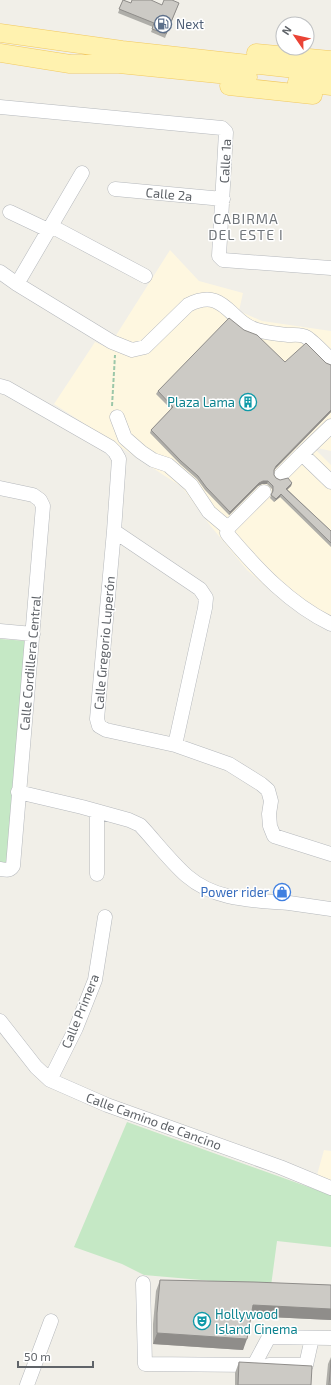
<svg xmlns="http://www.w3.org/2000/svg" width="331" height="1385" font-family="'Exo 2',sans-serif">
	<style>
		.commercial { fill: #fef7e0 }
		.green { fill: #c5e8c5 }
		.lines { fill: none; stroke-linecap: round; stroke-linejoin: round }
		.minor-casing { stroke: #b5b8bc; stroke-width: 15 }
		.major-casing { stroke: #f2c960; stroke-width: 19 }
		.path { stroke: #9cc7a9; stroke-width: 2; stroke-dasharray: 4 2; stroke-linecap: butt }
		.minor { stroke: #fff; stroke-width: 14 }
		.major { stroke: #fff2af; stroke-width: 18 }
		.wall { fill: #afaea9 }
		.shaded-wall { fill: #8f8d8a }
		.building { fill: #cccac5; stroke: #8f8d8a }
		.labels { text-anchor: middle; dominant-baseline: central; stroke-width: 3; stroke-linejoin: round; paint-order: stroke }
		.service-label { font-size: 13px; fill: #4e5e75; stroke: #fff; text-anchor: start }
		.street-label { font-size: 13px; fill: #5f6368; stroke: #fff }
		.culture-label { font-size: 13px; fill: #0d838f; stroke: #fff; text-anchor: end }
		.shop-label { font-size: 13px; fill: #366cbe; stroke: #fff; text-anchor: end }
		.neighbourhood-label { font-size: 14px; letter-spacing: 1px; fill: #70757a; stroke: #fff }
	</style>
	<rect width="100%" height="100%" fill="#f1efe8"/>
	<path class="commercial" d="M 170,250 L 199,281 L 243,293 L 239,311 L 262,321 L 331,331 L 331,451 L 313,447 L 331,465 L 331,631 L 304,616 L 280,599 L 247,570 L 209,524 L 182,487 L 54,404 L 95,342 L 108,348 Z
		M 324,1150 L 331,1151 L 331,1180 L 317,1175 Z"/>
	<path class="green" d="M 0,639 L 27,641 L 10,863 L 0,862 Z
		M 127,1122 L 331,1195 L 331,1247 L 277,1241 L 271,1286 L 144,1275 L 122,1264 L 74,1247 Z"/>
	<g class="lines">
		<g class="minor-casing">
			<path id="minor" d="M 0,107 L 222,128 L 226,132 L 219,256 L 223,260 L 331,268
				M 115,189 L 223,199
				M 10,212 L 48,230
				M 51,226 L 145,276
				M 0,272 L 17,284 L 112,342 L 132,350 L 145,347 L 188,305 C 225,286 229,322 257,330 C 267,333 278,334 288,335 C 293,335 302,334 306,337 C 313,341 325,354 331,360
				M 17,284 L 82,173
				M 0,386 L 7,388 L 110,447 L 115,452 L 119,459 L 114,531 L 97,719 L 99,726 L 106,730 L 175,745 L 229,764 L 261,784 L 268,790 L 271,801 L 269,814 L 270,826 L 274,836 L 331,854
				M 117,417 L 125,438 L 141,452 L 153,460 L 168,465 L 191,485 L 209,512 L 228,528
				M 331,426 L 302,454 L 331,482
				M 281,475 L 302,454
				M 0,488 L 33,495 L 40,500 L 43,506 C 34,626 22,746 13,866 C 10,871 6,870 0,869
				M 264,492 L 228,528 L 227,533 L 230,537 C 259,571 290,604 331,624
				M 114,531 L 200,589 L 206,598 L 205,608 L 175,745
				M 0,631 L 33,634
				M 18,792 L 82,807 L 129,820 L 140,825 C 155,841 170,861 187,876 C 216,901 253,900 289,903 C 303,905 317,907 331,909
				M 97,874 L 97,812
				M 0,1021 L 36,1067 L 50,1080 L 107,1105 L 280,1167 L 331,1188
				M 50,1080 L 76,1028 L 95,980 L 105,917
				M 143,1283 L 145,1364 L 254,1365 L 269,1337 L 331,1338
				M 269,1365 L 306,1365 L 312,1338
				M 27,1385 L 51,1321"/>
		</g>
		<g class="major-casing">
			<path id="major" d="M 0,33 L 122,50 L 331,73
				M 0,53 L 70,64 L 119,64 L 248,77
				M 256,53 L 331,60
				M 297,82 L 331,86
				M 229,86 L 313,95"/>
		</g>
		<path class="path" d="M 112,406 L 115,355"/>
		<use href="#minor" class="minor"/>
		<use href="#major" class="major"/>
	</g>
	<path class="wall" d="M 123,0 L 131,3 L 162,5 L 179,3 L 165,38 L 151,32 L 153,27 L 118,13 Z
		M 244,330 L 285,362 L 326,363 L 331,365 L 331,412 L 275,469 L 274,471 L 274,475 L 276,478 L 280,480 L 292,483 L 291,486 L 287,489 L 331,531 L 331,547 L 280,497 L 274,502 L 270,498 L 272,493 L 272,489 L 267,484 L 262,484 L 258,486 L 229,515 L 205,490 L 197,479 L 180,464 L 150,433 L 151,430 L 171,409 L 156,394 L 158,391 Z
		M 160,1280 L 331,1285 L 331,1320 L 251,1316 L 243,1350 L 153,1344 L 153,1324 L 156,1291 Z
		M 331,1357 L 331,1385 L 326,1385 L 328,1364 Z
		M 239,1362 L 311,1385 L 235,1385 L 235,1373 Z"/>
	<path class="shaded-wall" d="M 331,410 L 331,412 L 275,469 L 273,473 L 276,466 Z
		M 263,481 L 268,481 L 267,484 L 262,484 L 258,486 L 229,515 L 230,512 L 259,483 Z
		M 292,483 L 291,486 L 285,492 L 286,489 Z
		M 281,494 L 280,497 L 274,502 L 276,499 Z
		M 253,1305 L 331,1309 L 331,1320 L 249,1316 Z
		M 157,1333 L 247,1339 L 243,1350 L 153,1344 Z"/>
	<path class="building" d="M 123,0 L 131,3 L 132,0 L 151,0 L 162,5 L 164,0 L 172,0 L 179,3 L 166,34 L 152,29 L 154,23 L 119,9 Z
		M 229,318 L 244,330 L 257,335 L 285,362 L 306,343 L 326,363 L 331,365 L 331,410 L 276,466 L 274,470 L 274,475 L 276,478 L 280,480 L 288,478 L 292,483 L 286,489 L 331,531 L 331,543 L 281,494 L 276,499 L 271,495 L 273,491 L 273,486 L 268,481 L 263,481 L 259,483 L 230,512 L 206,487 L 198,476 L 181,461 L 151,430 L 173,407 L 158,391 Z
		M 160,1280 L 254,1282 L 331,1285 L 331,1309 L 253,1305 L 247,1339 L 157,1333 L 157,1313 Z
		M 331,1360 L 331,1385 L 329,1385 Z
		M 239,1362 L 312,1366 L 311,1385 L 238,1385 Z"/>
	<defs>
		<g id="fuel-ring" transform="scale(0.9)"><circle r="9.5" fill="#fff" stroke="#5c6f8a" stroke-width="1.5"/><path d="M-5.5-6h7V0h2V4h1.3V-2.5L3-4.5l.8-.8L6-3V5H2.5V1h-1V6h-7ZM-4.2-4.7v3.2H.2V-4.7Z" fill="#5c6f8a"/></g>
		<g id="building-ring" transform="scale(0.9)"><circle r="9.5" fill="#fff" stroke="#0f9aa8" stroke-width="1.5"/><path d="M-4-6H4V6H1V3H-1V6H-4ZM-2.5-4.3h1.7v1.8h-1.7ZM.8-4.3h1.7v1.8H.8ZM-2.5-1h1.7V.8h-1.7ZM.8-1h1.7V.8H.8Z" fill="#0f9aa8"/></g>
		<g id="shop-ring" transform="scale(0.9)"><circle r="9.5" fill="#fff" stroke="#3f7fe0" stroke-width="1.5"/><path d="M-5-2.5h2.3a2.7 3.5 0 0 1 5.4 0H5L5.5 6h-11ZM-1.5-2.5h3a1.5 2.3 0 0 0-3 0Z" fill="#3f7fe0"/></g>
		<g id="theatre-ring" transform="scale(0.9)"><circle r="9.5" fill="#fff" stroke="#0f9aa8" stroke-width="1.5"/><path d="M-5-5.5Q0-4 5-5.5V0Q5 5 0 6Q-5 5-5 0ZM-3.3-2.5H-1v1.5H-3.3ZM1-2.5H3.3v1.5H1ZM-2.8 1Q0 5.5 2.8 1Z" fill="#0f9aa8"/></g>
	</defs>
	<g fill-rule="evenodd">
		<use href="#fuel-ring" x="163" y="24"/>
		<use href="#building-ring" x="248" y="402"/>
		<use href="#shop-ring" x="282" y="892"/>
		<use href="#theatre-ring" x="202" y="1321"/>
	</g>
	<g class="labels">
		<g class="service-label">
			<text x="176" y="24">Next</text>
		</g>
		<g class="street-label">
			<text transform="translate(225 161) rotate(-87)">Calle 1a</text>
			<text transform="translate(169 194) rotate(5)">Calle 2a</text>
			<text transform="translate(104 643) rotate(-85)">Calle Gregorio Luperón</text>
			<text transform="translate(30 663) rotate(-85)">Calle Cordillera Central</text>
			<text transform="translate(80 1011) rotate(-68)">Calle Primera</text>
			<text transform="translate(154 1121) rotate(20)">Calle Camino de Cancino</text>
		</g>
		<g class="culture-label">
			<text x="235" y="402">Plaza Lama</text>
			<text x="215" y="1314" text-anchor="start">Hollywood<tspan x="215" dy="15">Island Cinema</tspan></text>
		</g>
		<g class="shop-label">
			<text x="269" y="892">Power rider</text>
		</g>
		<g class="neighbourhood-label">
			<text x="246" y="218">CABIRMA<tspan x="246" dy="16">DEL ESTE I</tspan></text>
		</g>
	</g>
	<g transform="translate(295 36) rotate(304)"><circle r="19" fill="#ffffff" stroke="#bfc1c3"/>
	<path d="M0-3L7 15L0 10L-7 15Z" fill="#ea4335"/>
	<text y="-6" font-size="11" font-weight="bold" text-anchor="middle" fill="#5f6368">N</text>
	</g>
	<path d="M18 1361v6h75v-6" fill="none" stroke="#5f6368" stroke-width="2"/>
	<text x="24" y="1361" font-size="12" fill="#5f6368" stroke="#ffffff" stroke-width="3" paint-order="stroke">50 m</text>
</svg>
